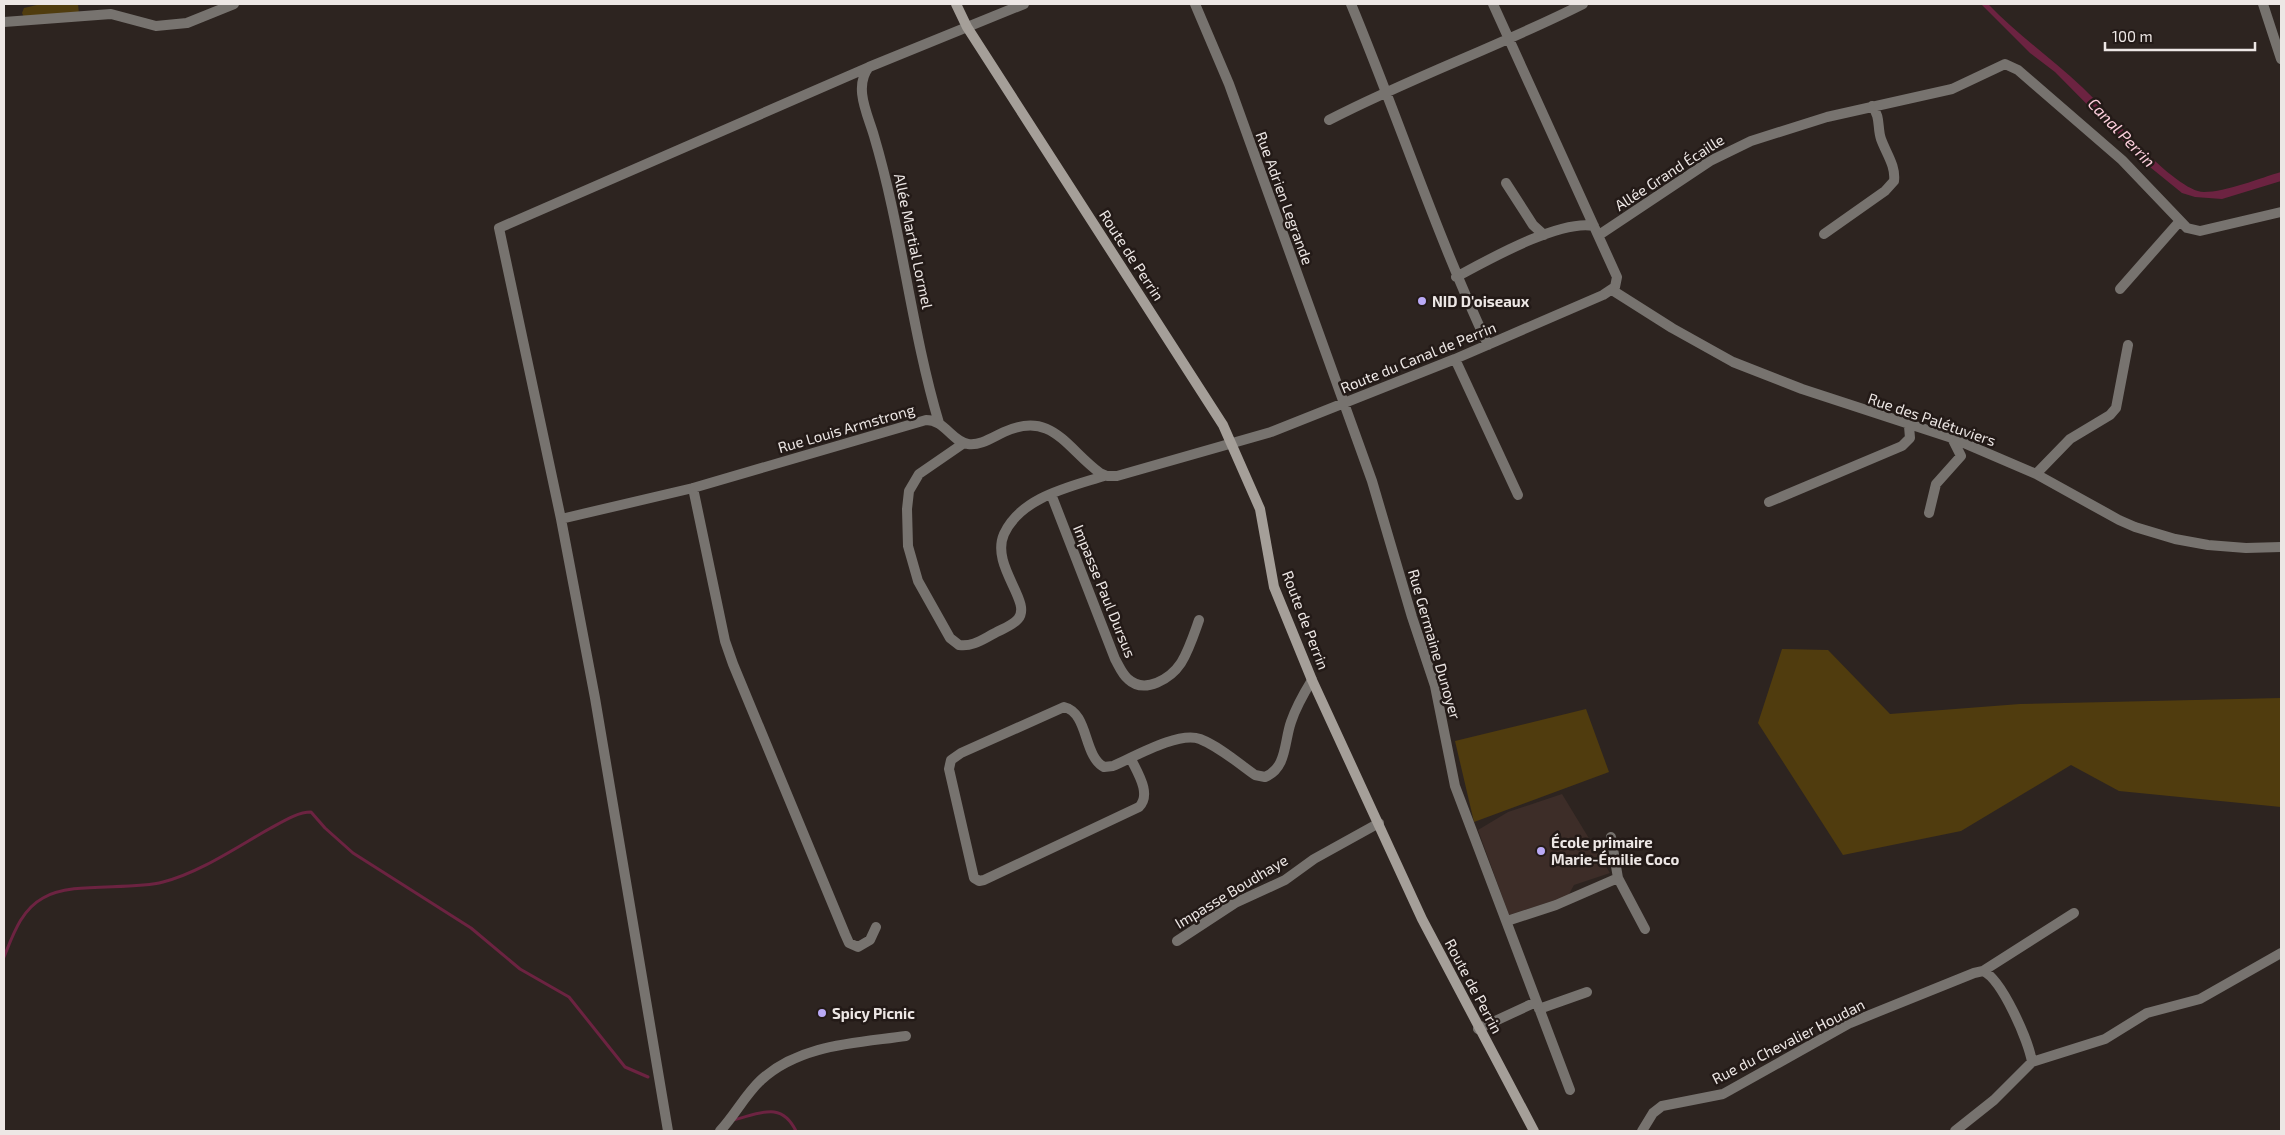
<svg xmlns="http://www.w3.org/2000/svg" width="2285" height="1135" font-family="'Exo 2',sans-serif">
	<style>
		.built { fill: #3d2d28 }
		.green { fill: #503c0e }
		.water { fill: #6c2341 }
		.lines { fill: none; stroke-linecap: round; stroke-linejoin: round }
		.stream { stroke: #6c2341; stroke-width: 3 }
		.minor { stroke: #77736f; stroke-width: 10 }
		.secondary { stroke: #a59f99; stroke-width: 10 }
		.poi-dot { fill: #baaaf6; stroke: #231a17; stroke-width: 2 }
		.labels { text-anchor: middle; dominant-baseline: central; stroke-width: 5; stroke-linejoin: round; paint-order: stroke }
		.street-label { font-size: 15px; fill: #ede7e5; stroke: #231a17 }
		.poi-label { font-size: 15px; font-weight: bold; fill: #ede7e5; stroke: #231a17; text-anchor: start }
		.water-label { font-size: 16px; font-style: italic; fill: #fdcfdd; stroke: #231a17 }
	</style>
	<rect width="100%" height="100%" fill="#2d2420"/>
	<path class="built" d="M 1562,794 L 1610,873 L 1574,885 L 1568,896 L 1509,915 L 1478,830 L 1508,812 Z"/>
	<path class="green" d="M 41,4 L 78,4 L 79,14 L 24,17 L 22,13 L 24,8 Z
		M 1782,649 L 1828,650 L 1890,714 L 2020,704 L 2281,698 L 2281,807 L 2119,791 L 2071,765 L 1961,831 L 1843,855 L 1758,723 Z
		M 1586,709 L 1609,772 L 1474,822 L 1455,741 Z"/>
	<path class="water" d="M 1981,4 L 1988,4 C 2017,34 2051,58 2082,87 C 2105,108 2175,192 2204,192 C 2226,192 2260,178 2281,172 L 2281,181 L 2222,199 L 2195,197 L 2182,193 L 2145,163 L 2055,72 L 2030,53 Z"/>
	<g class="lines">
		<path class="stream" d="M 4,957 C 13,935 21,910 43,898 C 71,881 129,891 163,882 C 199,873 237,847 269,829 C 282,822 297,812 311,812 L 325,828 L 353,853 L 471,928 L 520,969 L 569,997 L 625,1067 L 648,1077
			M 733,1120 C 759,1114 781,1100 796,1131"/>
		<path class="minor" d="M 1195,4 L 1229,84 L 1372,481 L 1412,617 L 1435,686 L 1455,786 L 1570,1090
			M 1351,4 C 1398,117 1436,234 1488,345
			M 2263,4 L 2281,59
			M 4,22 L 111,14 L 156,26 L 187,23 L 234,4
			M 869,67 C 853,87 868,115 874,136 C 902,230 911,329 939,423
			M 1329,120 C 1412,77 1500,46 1583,4
			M 1506,183 L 1533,225 L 1544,235
			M 1824,234 L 1885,191 L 1894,181 C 1896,166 1886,153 1881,139 C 1877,127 1881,117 1872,106
			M 1599,235 L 1710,161 L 1751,141 L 1827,117 L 1952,89 L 2005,64 L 2018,70 L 2122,160 L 2187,228 L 2200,231 L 2281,212
			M 1456,277 C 1488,260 1560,219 1594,226
			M 2120,289 L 2179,222
			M 1612,290 L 1672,328 L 1733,362 L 1802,389 L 1952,438 L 2036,474 L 2119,520 L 2135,527 L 2175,539 L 2208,545 L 2246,548 L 2281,547
			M 1455,359 L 1518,495
			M 964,443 L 919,474 L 909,491 L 907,509 L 908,546 L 918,581 L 950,638 L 959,645 C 973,647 983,639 995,633 C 1002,629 1012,626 1018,619 C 1033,602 990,566 1004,534 C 1021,497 1070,487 1104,476
			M 2036,474 L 2070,439 L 2110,415 L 2116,408 L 2128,345
			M 693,488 L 725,641 L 733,664 L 845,934 L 849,943 L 858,947 L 870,940 L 876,927
			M 1051,494 L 1115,659 C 1119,666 1122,674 1128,679 C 1145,695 1171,678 1181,663 C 1189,650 1194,634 1199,620
			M 1769,502 L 1902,446 L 1910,438 L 1909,426
			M 1929,513 L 1936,484 L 1961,456 L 1952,438
			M 561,519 L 693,488 L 926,420 C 945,420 951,441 968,444 C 980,446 993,437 1004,432 C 1052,410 1066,448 1100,473 L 1107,476 L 1117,476 L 1271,432 L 1455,359 L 1603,295 L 1615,287 L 1617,277 L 1493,4
			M 1131,759 C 1137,772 1152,794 1139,807 L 984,880 L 979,881 L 974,878 L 949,769 L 951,760 L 961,753 L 1064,707 C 1089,713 1083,756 1104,767 L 1113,766 C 1134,757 1178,731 1200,739 C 1220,747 1238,763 1255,775 L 1265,777 C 1287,768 1284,742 1291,722 C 1296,707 1304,693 1312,680
			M 1611,837 L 1618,878 L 1645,929
			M 1507,921 L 1556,905 L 1618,878
			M 1177,941 L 1235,903 L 1285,880 L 1314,859 L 1379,823
			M 1983,971 C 2002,979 2029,1042 2032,1062
			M 1539,1009 L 1587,992
			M 1478,1029 L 1536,1002
			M 668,1131 L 595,698 L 561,519 L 499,228 L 869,67 L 1024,4
			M 720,1131 C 735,1115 745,1095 761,1080 C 800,1044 857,1043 906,1036
			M 1642,1131 L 1653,1113 L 1662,1106 L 1723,1094 L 1850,1023 L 1974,973 L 1983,971 L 2074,913
			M 1955,1131 L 1994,1100 L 2032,1062 L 2105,1039 L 2147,1013 L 2200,999 L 2281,953"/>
		<path class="secondary" d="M 956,4 L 967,27 L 1223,425 L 1260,509 L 1274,587 L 1312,680 L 1422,919 L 1534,1131"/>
	</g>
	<g class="poi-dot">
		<circle cx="1422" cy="301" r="5"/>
		<circle cx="1541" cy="851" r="5"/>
		<circle cx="822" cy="1013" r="5"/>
	</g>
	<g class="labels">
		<g class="street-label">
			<text transform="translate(1669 172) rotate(-33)">Allée Grand Écaille</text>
			<text transform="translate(1285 198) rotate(70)">Rue Adrien Legrande</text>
			<text transform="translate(914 241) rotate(78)">Allée Martial Lormel</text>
			<text transform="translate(1132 255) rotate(57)">Route de Perrin</text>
			<text transform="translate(1418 357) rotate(-22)">Route du Canal de Perrin</text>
			<text transform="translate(1932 419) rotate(19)">Rue des Palétuviers</text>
			<text transform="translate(846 428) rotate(-16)">Rue Louis Armstrong</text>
			<text transform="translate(1105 591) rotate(68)">Impasse Paul Dursus</text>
			<text transform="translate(1306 620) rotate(69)">Route de Perrin</text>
			<text transform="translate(1435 644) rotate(74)">Rue Germaine Dunoyer</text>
			<text transform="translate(1231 891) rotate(-31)">Impasse Boudhaye</text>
			<text transform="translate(1474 986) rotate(62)">Route de Perrin</text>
			<text transform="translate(1788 1041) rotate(-27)">Rue du Chevalier Houdan</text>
		</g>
		<g class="poi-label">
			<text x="1432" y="301">NID D'oiseaux</text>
			<text x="1551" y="842">École primaire<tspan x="1551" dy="17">Marie-Émilie Coco</tspan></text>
			<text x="832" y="1013">Spicy Picnic</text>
		</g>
		<g class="water-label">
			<text transform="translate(2122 132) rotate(46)">Canal Perrin</text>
		</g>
	</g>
	<rect width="2285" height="1135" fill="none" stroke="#ede7e5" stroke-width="10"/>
	<path d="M2105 42v8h150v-8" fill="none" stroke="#ede7e5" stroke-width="2.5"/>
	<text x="2112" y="42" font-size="15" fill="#ede7e5" stroke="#231a17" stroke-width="4" paint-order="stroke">100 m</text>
</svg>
